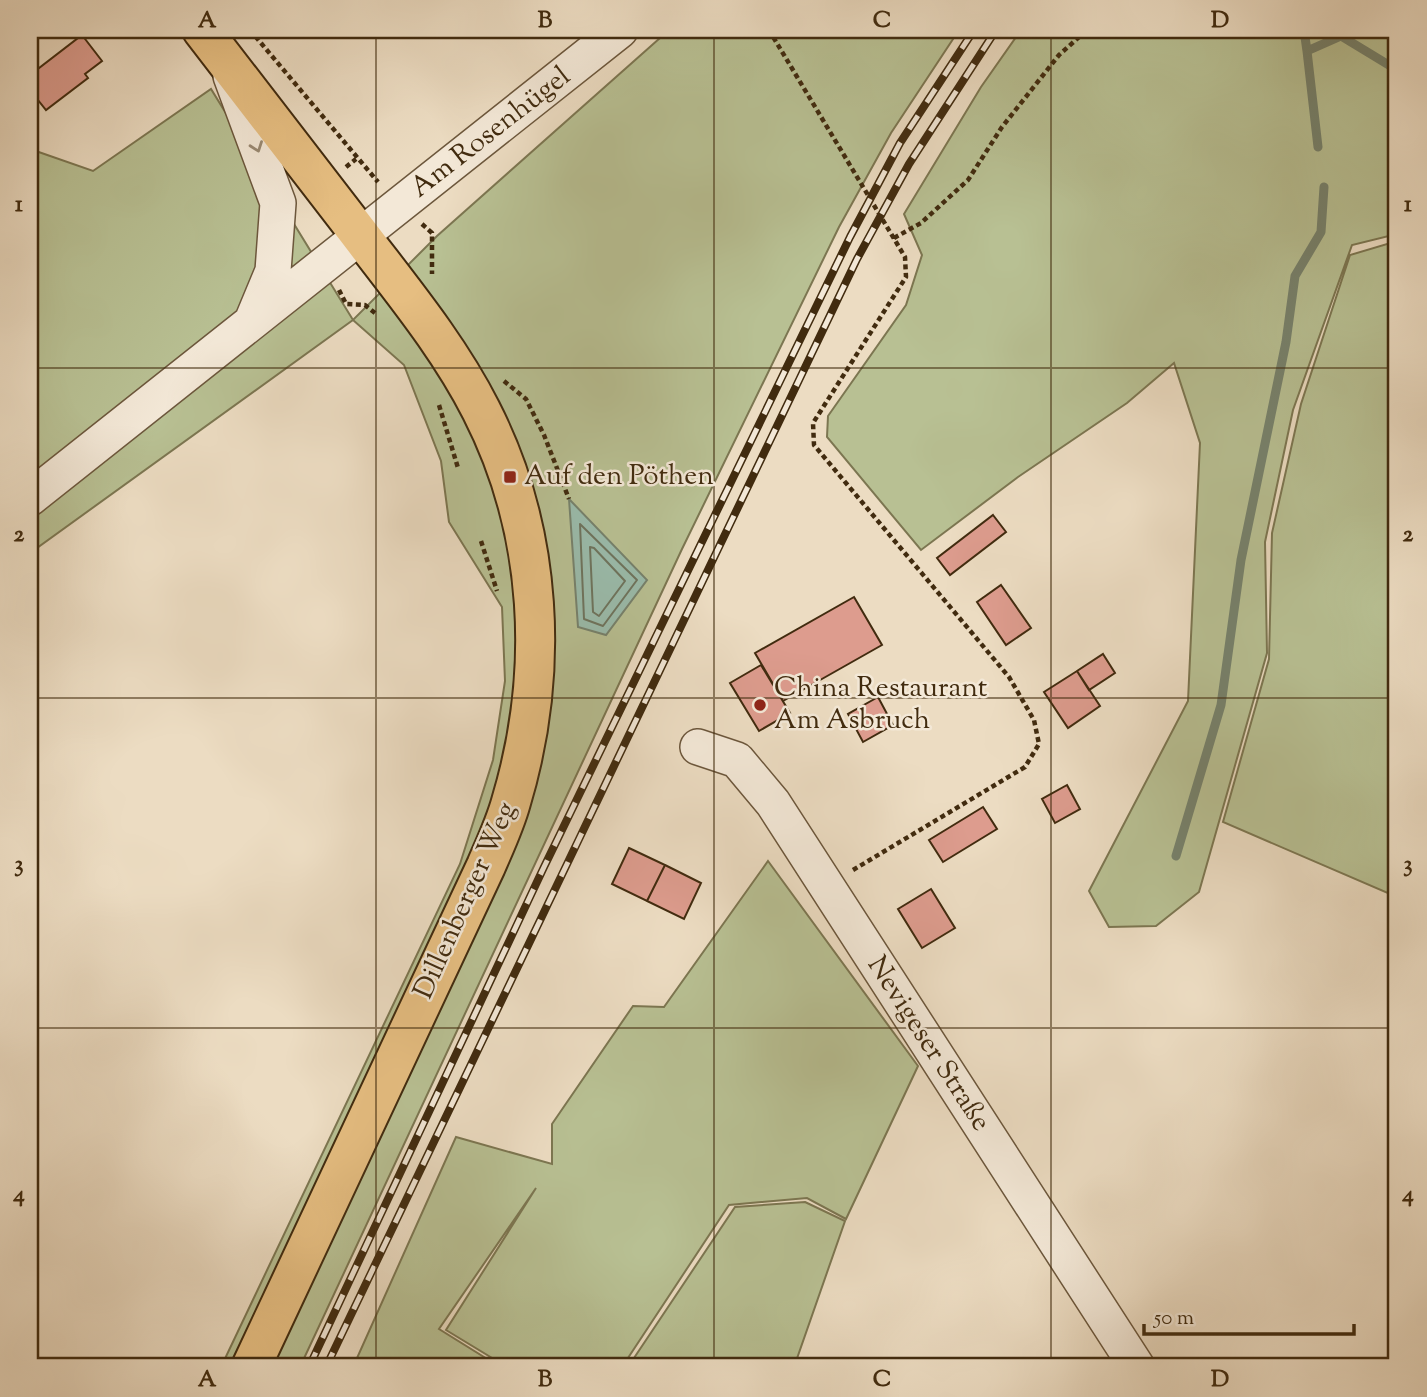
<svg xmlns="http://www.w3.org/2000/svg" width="1427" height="1397" font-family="'Sorts Mill Goudy',serif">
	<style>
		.green { fill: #b8c093; stroke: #7c7651; stroke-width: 2 }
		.water { fill: #9abcac; stroke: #76826d; stroke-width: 2 }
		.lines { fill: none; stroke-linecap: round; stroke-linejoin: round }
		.shore { stroke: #6e745e; stroke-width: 2 }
		.stream { stroke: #76826d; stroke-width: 9 }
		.building { fill: #dd9c8e; stroke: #412b0f; stroke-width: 2 }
		.minor-casing { stroke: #6c573c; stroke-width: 38 }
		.major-casing { stroke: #412b0f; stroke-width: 42 }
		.path { stroke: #412b0f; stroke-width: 4.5; stroke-dasharray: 5 3.5; stroke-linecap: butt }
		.minor { stroke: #f3e8d7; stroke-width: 35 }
		.major { stroke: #e6be81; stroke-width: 38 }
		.rail-casing { stroke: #412b0f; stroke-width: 8 }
		.rail { stroke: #f3e8d7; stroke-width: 5; stroke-dasharray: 16; stroke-linecap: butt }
		.oneway { stroke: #9a8a73 }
		.grid { fill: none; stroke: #412b0f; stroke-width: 2; stroke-opacity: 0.55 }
		.poi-dot { fill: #8f2418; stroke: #f3e8d7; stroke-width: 2.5 }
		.labels { text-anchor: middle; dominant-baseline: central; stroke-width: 5; stroke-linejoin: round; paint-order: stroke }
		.street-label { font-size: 28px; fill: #412b0f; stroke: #f3e8d7 }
		.poi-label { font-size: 28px; fill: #412b0f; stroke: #f3e8d7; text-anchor: start }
		.neatline { fill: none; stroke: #412b0f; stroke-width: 2.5 }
		.grid-label { font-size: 23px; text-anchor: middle; font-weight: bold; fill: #412b0f }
	</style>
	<rect width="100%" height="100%" fill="#ecdcc2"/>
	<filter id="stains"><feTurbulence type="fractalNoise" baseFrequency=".00286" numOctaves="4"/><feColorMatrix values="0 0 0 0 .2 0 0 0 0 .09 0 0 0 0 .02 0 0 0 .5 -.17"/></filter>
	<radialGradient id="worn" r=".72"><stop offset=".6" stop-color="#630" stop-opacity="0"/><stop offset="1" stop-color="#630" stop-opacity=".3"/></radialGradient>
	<path class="green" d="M 669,30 L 959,30 L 891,133 L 839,227 L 682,549 L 300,1367 L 221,1367 L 460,864 L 493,760 L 505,681 L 502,607 L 449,522 L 441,461 L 404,365 L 353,320 L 30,553 L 30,149 L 93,171 L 211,89 L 353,320 L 437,236 Z
		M 1021,30 L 1397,30 L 1397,234 L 1352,245 L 1293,410 L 1265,542 L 1267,653 L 1199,892 L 1156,926 L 1109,927 L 1089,891 L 1188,701 L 1200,443 L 1174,363 L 1127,403 L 1018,477 L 921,550 L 827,437 L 828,416 L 906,305 L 922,255 L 904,214 L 981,87 Z
		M 1397,241 L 1397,897 L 1223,822 L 1269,659 L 1272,533 L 1301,404 L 1350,255 Z
		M 768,861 L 918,1066 L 846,1219 L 807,1198 L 729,1205 L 622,1367 L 507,1367 L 446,1330 L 536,1188 L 439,1329 L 500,1367 L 353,1367 L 456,1137 L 552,1164 L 552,1124 L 633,1006 L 664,1007 Z
		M 805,1202 L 845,1221 L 794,1367 L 628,1367 L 735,1207 Z"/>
	<path class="water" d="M 569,499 L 647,580 L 606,635 L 578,627 Z"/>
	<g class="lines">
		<path class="shore" d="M 580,524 L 637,580 L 603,626 L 584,619 Z
			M 590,547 L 594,548 L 625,581 L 599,616 L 593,612 Z"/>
		<path class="stream" d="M 1304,30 L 1307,51 L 1341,36 L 1397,70
			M 1307,51 L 1318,147
			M 1176,856 L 1221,705 L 1241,560 L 1286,342 L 1295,276 L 1321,232 L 1324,187"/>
	</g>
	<path class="building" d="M 82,35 L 102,61 L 85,74 L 88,78 L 46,110 L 30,90 L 30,56 L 39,68 Z
		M 993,515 L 1006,532 L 950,575 L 937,558 Z
		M 1001,585 L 1031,628 L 1006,645 L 977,602 Z
		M 854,597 L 882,645 L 783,701 L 755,653 Z
		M 1103,654 L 1115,673 L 1089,690 L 1077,671 Z
		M 761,665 L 790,713 L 759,731 L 730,683 Z
		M 1077,671 L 1100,706 L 1068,728 L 1044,692 Z
		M 878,697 L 893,725 L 863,742 L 848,714 Z
		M 1067,785 L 1080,809 L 1055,823 L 1042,799 Z
		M 983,807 L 997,829 L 943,862 L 929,840 Z
		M 629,848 L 665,865 L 647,901 L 612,884 Z
		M 665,865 L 701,883 L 684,919 L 647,901 Z
		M 931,889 L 955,928 L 922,948 L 898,909 Z"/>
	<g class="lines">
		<g class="minor-casing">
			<path id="minor" d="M 231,76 L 278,203 L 273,271 L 253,319
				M 30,498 L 620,30
				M 698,747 L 737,760 L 773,803 L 1137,1367"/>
		</g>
		<g class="major-casing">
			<path id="major" d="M 202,30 C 254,97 306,164 357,231 C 401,289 448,345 481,410 C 543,531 550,672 511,802 C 505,824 495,845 486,866 L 251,1367"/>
		</g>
		<path class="path" d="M 250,30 L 378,182
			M 769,30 L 905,257 L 906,277 L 813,423 L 814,445 L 1009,677 L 1034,720 L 1039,744 L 1025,767 L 853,870
			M 346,167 L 356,159
			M 422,224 L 432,233 L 432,274
			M 894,238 L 921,223 L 968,180 L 1002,127 L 1059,55 L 1087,30
			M 339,290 L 346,304 L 365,305 L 375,313
			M 504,381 L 526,399 L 544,435 L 569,499
			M 439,405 L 458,468
			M 481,541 L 497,591"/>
		<use href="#minor" class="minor"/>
		<use href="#major" class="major"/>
		<g class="rail-casing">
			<path id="rail" d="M 309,1367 L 544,867 L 850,237 L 900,143 L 974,30
				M 326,1367 L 857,259 L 909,164 L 996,30"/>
		</g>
		<use href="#rail" class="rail"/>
	</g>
	<defs><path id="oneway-chevron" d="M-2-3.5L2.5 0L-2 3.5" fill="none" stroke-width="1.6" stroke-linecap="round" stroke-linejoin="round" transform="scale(1.75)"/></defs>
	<use class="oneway" href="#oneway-chevron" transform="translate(257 147) rotate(70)"/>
	<path class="grid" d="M 376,30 L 376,1367M 714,30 L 714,1367M 1051,30 L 1051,1367M 30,368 L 1397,368M 30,698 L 1397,698M 30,1028 L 1397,1028"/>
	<g class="poi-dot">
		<rect x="503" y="470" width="14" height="14" rx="3.5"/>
		<circle cx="760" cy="705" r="7"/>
	</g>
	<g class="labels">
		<g class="street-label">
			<text transform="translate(491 133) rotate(-38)">Am Rosenhügel</text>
			<text transform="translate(466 901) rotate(-66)">Dillenberger Weg</text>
			<text transform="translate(928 1044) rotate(57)">Nevigeser Straße</text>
		</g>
		<g class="poi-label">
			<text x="524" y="477">Auf den Pöthen</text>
			<text x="774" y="689">China Restaurant<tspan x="774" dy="32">Am Asbruch</tspan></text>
		</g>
	</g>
	<rect width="1427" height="1397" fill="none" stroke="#ecdcc2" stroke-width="77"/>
	<path d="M1144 1324v10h210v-10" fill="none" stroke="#412b0f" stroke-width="3.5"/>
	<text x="1154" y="1324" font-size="21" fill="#412b0f" stroke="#f3e8d7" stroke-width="5" paint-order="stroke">50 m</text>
	<rect x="38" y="38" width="1350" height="1320" class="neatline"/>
	<g class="grid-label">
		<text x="207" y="27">A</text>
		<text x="545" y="27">B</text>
		<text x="882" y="27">C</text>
		<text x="1220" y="27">D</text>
		<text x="19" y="211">1</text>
		<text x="1408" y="211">1</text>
		<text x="19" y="541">2</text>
		<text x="1408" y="541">2</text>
		<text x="19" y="871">3</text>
		<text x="1408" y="871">3</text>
		<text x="19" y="1201">4</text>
		<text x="1408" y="1201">4</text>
		<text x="207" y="1386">A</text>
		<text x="545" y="1386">B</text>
		<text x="882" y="1386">C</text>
		<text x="1220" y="1386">D</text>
	</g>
	<rect width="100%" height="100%" filter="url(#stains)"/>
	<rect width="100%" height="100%" fill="url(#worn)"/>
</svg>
